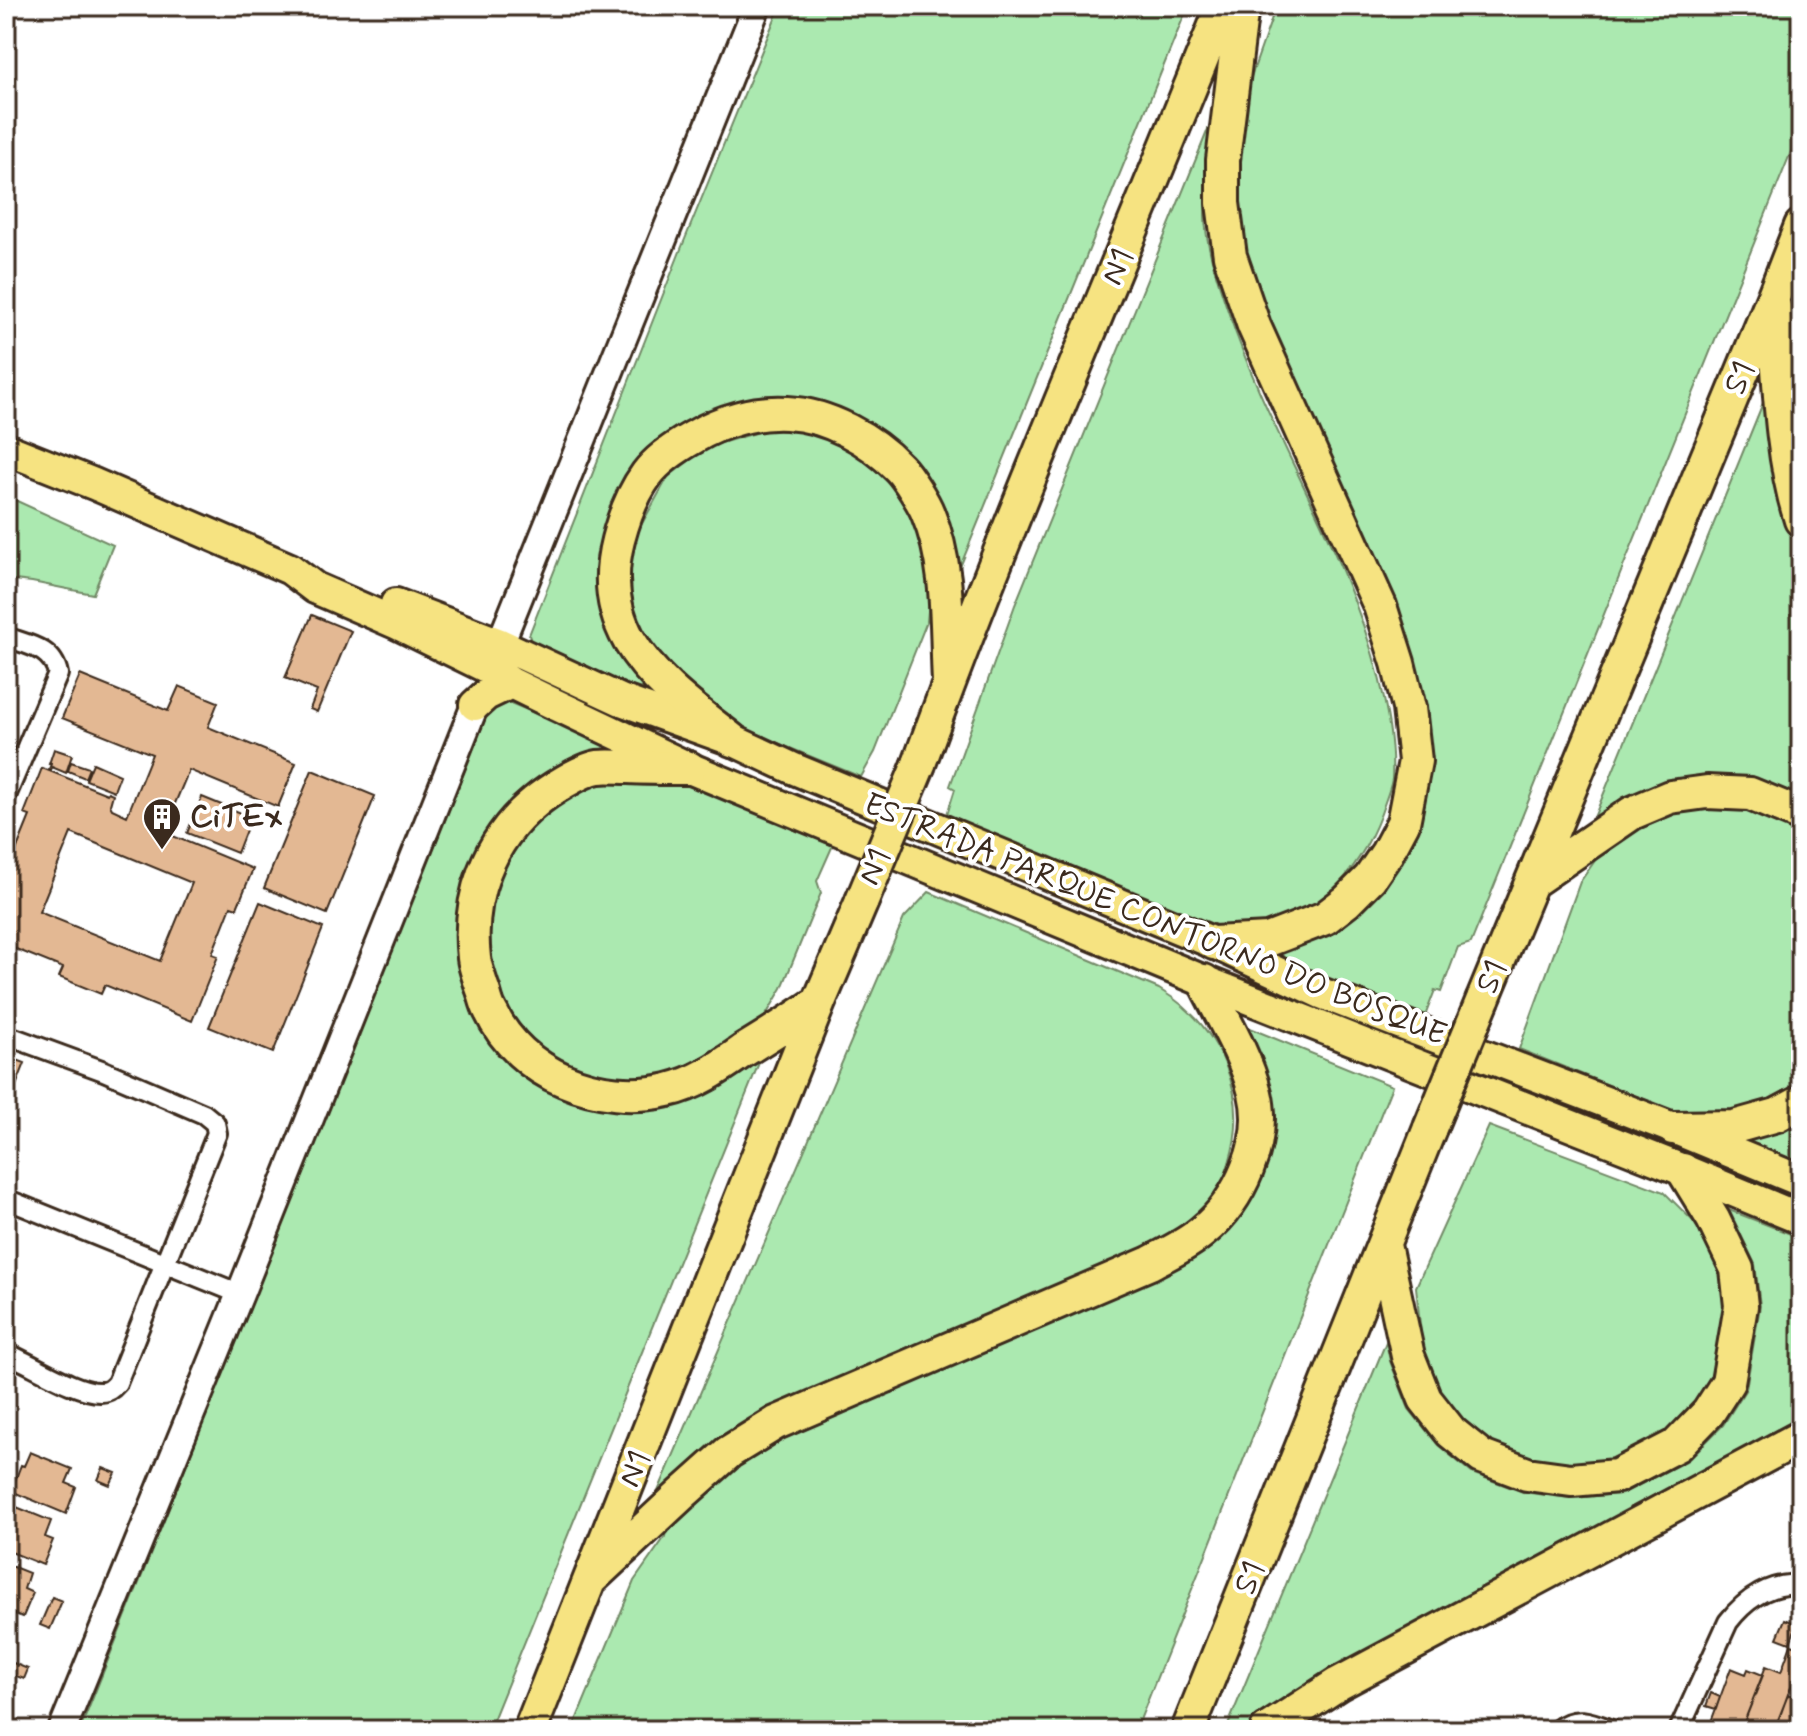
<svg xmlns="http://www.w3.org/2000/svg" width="1807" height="1736" font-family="Mynerve,sans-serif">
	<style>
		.green { fill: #abe9b0; stroke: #738a67; stroke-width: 2 }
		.building { fill: #e3b893; stroke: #3b2a1e; stroke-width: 2; fill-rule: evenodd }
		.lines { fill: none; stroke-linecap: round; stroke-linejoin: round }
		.minor-casing { stroke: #3b2a1e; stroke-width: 24 }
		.secondary-casing { stroke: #3b2a1e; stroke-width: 32 }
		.primary-casing { stroke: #3b2a1e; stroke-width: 36 }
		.trunk-casing { stroke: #3b2a1e; stroke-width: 38 }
		.minor { stroke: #fff; stroke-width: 18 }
		.secondary { stroke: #fff; stroke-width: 26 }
		.primary { stroke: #f6e381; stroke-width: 30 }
		.trunk { stroke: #f6e381; stroke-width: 32 }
		.trunk-bridge-casing { stroke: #3b2a1e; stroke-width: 38; stroke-linecap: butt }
		.trunk-bridge { stroke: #f6e381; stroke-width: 32 }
		.labels { text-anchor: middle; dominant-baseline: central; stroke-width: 8; stroke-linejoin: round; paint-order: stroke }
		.street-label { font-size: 32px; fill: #3b2a1e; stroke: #fff }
		.poi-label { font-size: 32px; font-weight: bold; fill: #3b2a1e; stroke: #fff; text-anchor: start }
	</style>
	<rect width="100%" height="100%" fill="#fff"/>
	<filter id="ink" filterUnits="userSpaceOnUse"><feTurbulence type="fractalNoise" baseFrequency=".0125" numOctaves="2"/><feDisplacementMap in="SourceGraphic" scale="16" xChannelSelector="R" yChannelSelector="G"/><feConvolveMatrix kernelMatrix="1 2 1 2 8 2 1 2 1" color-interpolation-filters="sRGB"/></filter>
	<g filter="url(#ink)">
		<path class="green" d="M 780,6 L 1188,6 L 956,577 L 940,507 L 792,406 L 649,462 L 607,626 L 653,699 L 532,644 L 529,635 L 681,249 Z
			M 1276,6 L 1801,6 L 1801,127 L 1471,943 L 1458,947 L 1441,992 L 1435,990 L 1422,1024 L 1264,951 L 1365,890 L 1417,749 L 1240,273 L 1237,133 L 1244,97 Z
			M 1215,112 C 1210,145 1205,180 1205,214 C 1205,245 1219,284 1229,314 C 1271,438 1346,549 1379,677 C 1387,710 1394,744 1392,779 C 1391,786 1388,794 1385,802 C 1375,833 1360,861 1338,885 C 1308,917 1260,932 1216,925 C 1206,923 1197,920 1187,917 L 945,821 L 955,789 L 950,786 L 1015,605 Z
			M 1801,336 L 1801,481 L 1790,384 Z
			M 1767,393 L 1777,482 L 1801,557 L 1801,805 L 1782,795 L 1591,825 Z
			M 766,430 L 811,432 L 860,450 L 898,483 L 933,562 L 927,621 L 875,752 L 861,777 L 758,735 L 693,698 L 654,661 L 630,608 L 630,556 L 635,536 L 668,477 L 707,447 Z
			M 6,496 L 113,545 L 93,594 L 32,582 L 6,579 Z
			M 503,700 L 643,757 L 497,822 L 465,979 L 574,1099 L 624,1110 L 672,1106 L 696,1097 L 761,1058 L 489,1730 L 80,1730 L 489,710 Z
			M 619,774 L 687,784 L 833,845 L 817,881 L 821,893 L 782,988 L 759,1027 L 696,1071 L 650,1087 L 558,1066 L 512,1020 L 492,982 L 486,959 L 488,914 L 498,869 L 522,831 L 581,787 Z
			M 1707,809 L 1746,811 L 1788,827 L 1801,836 L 1801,1082 L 1770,1099 L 1732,1110 L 1673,1111 L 1519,1049 L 1580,882 L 1601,852 L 1640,829 L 1675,814 Z
			M 929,892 L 1159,989 C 1220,1025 1251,1095 1229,1163 C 1225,1178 1218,1194 1207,1206 C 1192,1223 1173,1236 1154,1249 L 902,1361 L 647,1517 L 904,918 Z
			M 1222,1017 L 1392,1086 L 1136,1730 L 572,1730 L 634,1581 L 693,1497 L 757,1445 L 1247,1202 L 1272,1150 L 1270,1084 Z
			M 1801,1114 L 1801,1172 L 1724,1137 Z
			M 1489,1126 L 1664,1192 L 1699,1227 L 1721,1274 L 1725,1305 L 1713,1376 L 1696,1403 L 1667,1432 L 1612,1460 L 1571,1464 L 1531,1459 L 1490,1443 L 1462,1421 L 1439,1392 L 1423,1352 L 1416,1287 Z
			M 1729,1210 L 1801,1238 L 1801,1423 L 1275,1709 L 1248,1730 L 1226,1730 L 1386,1342 L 1390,1361 L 1409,1409 L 1438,1445 L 1472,1473 L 1523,1492 L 1570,1498 L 1622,1494 L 1688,1460 L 1723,1425 L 1746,1389 L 1760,1306 L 1755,1264 Z"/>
		<path class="building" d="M 312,615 L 351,631 L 317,712 L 310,709 L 317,691 L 285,678 Z
			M 80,675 L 168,711 L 179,686 L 218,702 L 208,727 L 296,763 L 278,807 L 189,770 L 163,832 L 253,869 L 237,908 L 231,906 L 212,954 L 218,956 L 192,1021 L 105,985 L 101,994 L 59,977 L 63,968 L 6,945 L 6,875 L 30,816 L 24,814 L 42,768 L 107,794 L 108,792 L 113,794 L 110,805 L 112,809 L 127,816 L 152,754 L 62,718 ZM 71,833 L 192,883 L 160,961 L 39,912 Z
			M 54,749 L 72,755 L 66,773 L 52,767 L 51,770 L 49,769 L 51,764 L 49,764 Z
			M 71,762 L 89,768 L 85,778 L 68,771 Z
			M 93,763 L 120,775 L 114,791 L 86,780 Z
			M 312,770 L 375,796 L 327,914 L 264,888 Z
			M 202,797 L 251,817 L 237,853 L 187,833 Z
			M 260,902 L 323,928 L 273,1053 L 209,1027 Z
			M 6,1056 L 25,1063 L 6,1111 Z
			M 30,1452 L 72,1469 L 66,1483 L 76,1487 L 66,1514 L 11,1491 L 21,1465 L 24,1466 Z
			M 103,1468 L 116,1473 L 110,1485 L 98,1480 Z
			M 9,1504 L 51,1521 L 45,1537 L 53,1540 L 43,1565 L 6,1550 L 6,1511 Z
			M 6,1564 L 29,1573 L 24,1589 L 33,1593 L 23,1617 L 6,1611 Z
			M 52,1597 L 62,1601 L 50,1629 L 40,1625 Z
			M 1785,1619 L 1797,1624 L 1790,1643 L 1777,1638 Z
			M 1791,1645 L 1801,1648 L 1801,1662 L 1774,1730 L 1771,1729 L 1770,1730 L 1741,1730 L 1766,1666 L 1781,1672 Z
			M 6,1660 L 28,1669 L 24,1679 L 6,1672 Z
			M 1731,1668 L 1746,1674 L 1748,1669 L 1763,1675 L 1741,1730 L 1708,1730 Z
			M 1711,1693 L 1720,1697 L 1716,1709 L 1706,1706 Z
			M 1788,1694 L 1801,1700 L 1801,1730 L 1775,1730 Z"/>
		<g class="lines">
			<g class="minor-casing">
				<path id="minor" d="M 6,637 C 28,645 53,648 58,674 L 6,796
					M 6,1035 L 104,1071 L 204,1114 L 215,1123 L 217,1133 L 117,1383 C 112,1389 108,1392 101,1392 C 76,1393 31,1363 6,1353
					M 6,1199 L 240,1294
					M 1557,1730 C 1575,1715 1591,1722 1611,1730
					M 1679,1730 L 1728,1622 C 1746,1599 1771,1582 1801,1585"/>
			</g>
			<g class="secondary-casing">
				<path id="secondary" d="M 500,644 L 757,6
					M 62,1730 L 240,1294 L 475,705"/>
			</g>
			<g class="primary-casing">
				<path id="primary" d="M 6,449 L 94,484 L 290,569 L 315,588 L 398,624 L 490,669 L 511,683 L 550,702 L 689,768 L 1204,981 L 1683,1170 L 1801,1219
					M 396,604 L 500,644 L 621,700 L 732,740 L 792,768 L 1214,943 L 1321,993 L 1673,1128 L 1801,1181
					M 475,705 L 486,695 L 511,683"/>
			</g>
			<g class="trunk-casing">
				<path id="trunk" d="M 1774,306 C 1779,374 1780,455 1801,520
					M 732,740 C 694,710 654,682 629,640 C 611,608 609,575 618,540 C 624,517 633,493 647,474 C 659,458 678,446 694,437 C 721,421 755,411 787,413 C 828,415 871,439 899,468 C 907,476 924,503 928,514 C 950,566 946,627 949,682
					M 919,764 C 1012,508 1122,259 1223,6
					M 689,768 C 669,768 648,768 628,767 C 619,767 607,766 598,767 C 581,770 548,791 535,802 C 488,840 467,898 474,958 C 475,967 479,977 482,987 C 485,994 486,1003 490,1010 C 520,1075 600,1106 668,1090 C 696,1084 720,1067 743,1051 C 769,1035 794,1019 819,1002
					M 1533,881 L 1632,813 L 1670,797 L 1707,792 L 1750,794 L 1801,815
					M 1214,943 L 1268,940 L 1325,918 L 1347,901 L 1370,878 L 1387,853 L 1403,823 L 1415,761 L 1409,708 L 1398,663 L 1380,606 L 1254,326 L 1230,256 L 1223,203 L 1223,160 L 1242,6
					M 1483,999 L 1773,298 L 1801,226
					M 1673,1128 L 1734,1127 L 1777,1115 L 1801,1102
					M 1384,1245 L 1408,1356 L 1425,1399 L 1451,1432 L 1482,1457 L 1527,1474 L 1571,1480 L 1617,1476 L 1677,1445 L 1708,1413 L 1728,1382 L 1741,1306 L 1737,1269 L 1713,1219 L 1683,1170
					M 592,1578 L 682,1494 L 729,1452 L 776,1423 L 1150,1263 C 1168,1253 1187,1245 1203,1231 C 1240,1201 1267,1141 1255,1093 C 1245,1054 1222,1017 1204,981
					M 530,1730 L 819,1002 L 862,901
					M 1188,1730 L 1430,1128
					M 1267,1730 L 1338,1684 L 1801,1437"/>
			</g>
			<use href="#minor" class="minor"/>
			<use href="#secondary" class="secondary"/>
			<use href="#primary" class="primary"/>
			<use href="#trunk" class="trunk"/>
			<g class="trunk-bridge-casing">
				<path id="trunk-bridge" d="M 862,901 L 919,764
					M 1430,1128 L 1483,999"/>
			</g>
			<use href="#trunk-bridge" class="trunk-bridge"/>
		</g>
	</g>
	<defs>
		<g id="building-pin" transform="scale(2)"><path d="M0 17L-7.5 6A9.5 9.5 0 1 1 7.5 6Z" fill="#3b2a1e" stroke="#fff"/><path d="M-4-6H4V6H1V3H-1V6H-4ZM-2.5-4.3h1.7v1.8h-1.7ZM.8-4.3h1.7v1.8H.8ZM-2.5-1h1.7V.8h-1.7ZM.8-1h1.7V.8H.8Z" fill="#fff"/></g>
	</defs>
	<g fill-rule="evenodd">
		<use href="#building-pin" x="162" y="817"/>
	</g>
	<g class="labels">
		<g class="street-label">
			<text transform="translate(1118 267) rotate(-67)">N1</text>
			<text transform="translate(1740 378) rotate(-67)">S1</text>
			<text transform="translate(875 867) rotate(-67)">N1</text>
			<text transform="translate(1155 920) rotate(22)">ESTRADA PARQUE CONTORNO DO BOSQUE</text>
			<text transform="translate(1492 977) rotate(-67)">S1</text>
			<text transform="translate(635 1469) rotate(-68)">N1</text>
			<text transform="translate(1250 1578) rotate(-68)">S1</text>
		</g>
		<g class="poi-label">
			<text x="190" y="817">CiTEx</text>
		</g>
	</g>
	<rect width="1807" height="1736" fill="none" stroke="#fff" stroke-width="32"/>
	<rect x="16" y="16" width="1775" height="1704" fill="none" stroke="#3b2a1e" stroke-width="3" filter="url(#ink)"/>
</svg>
